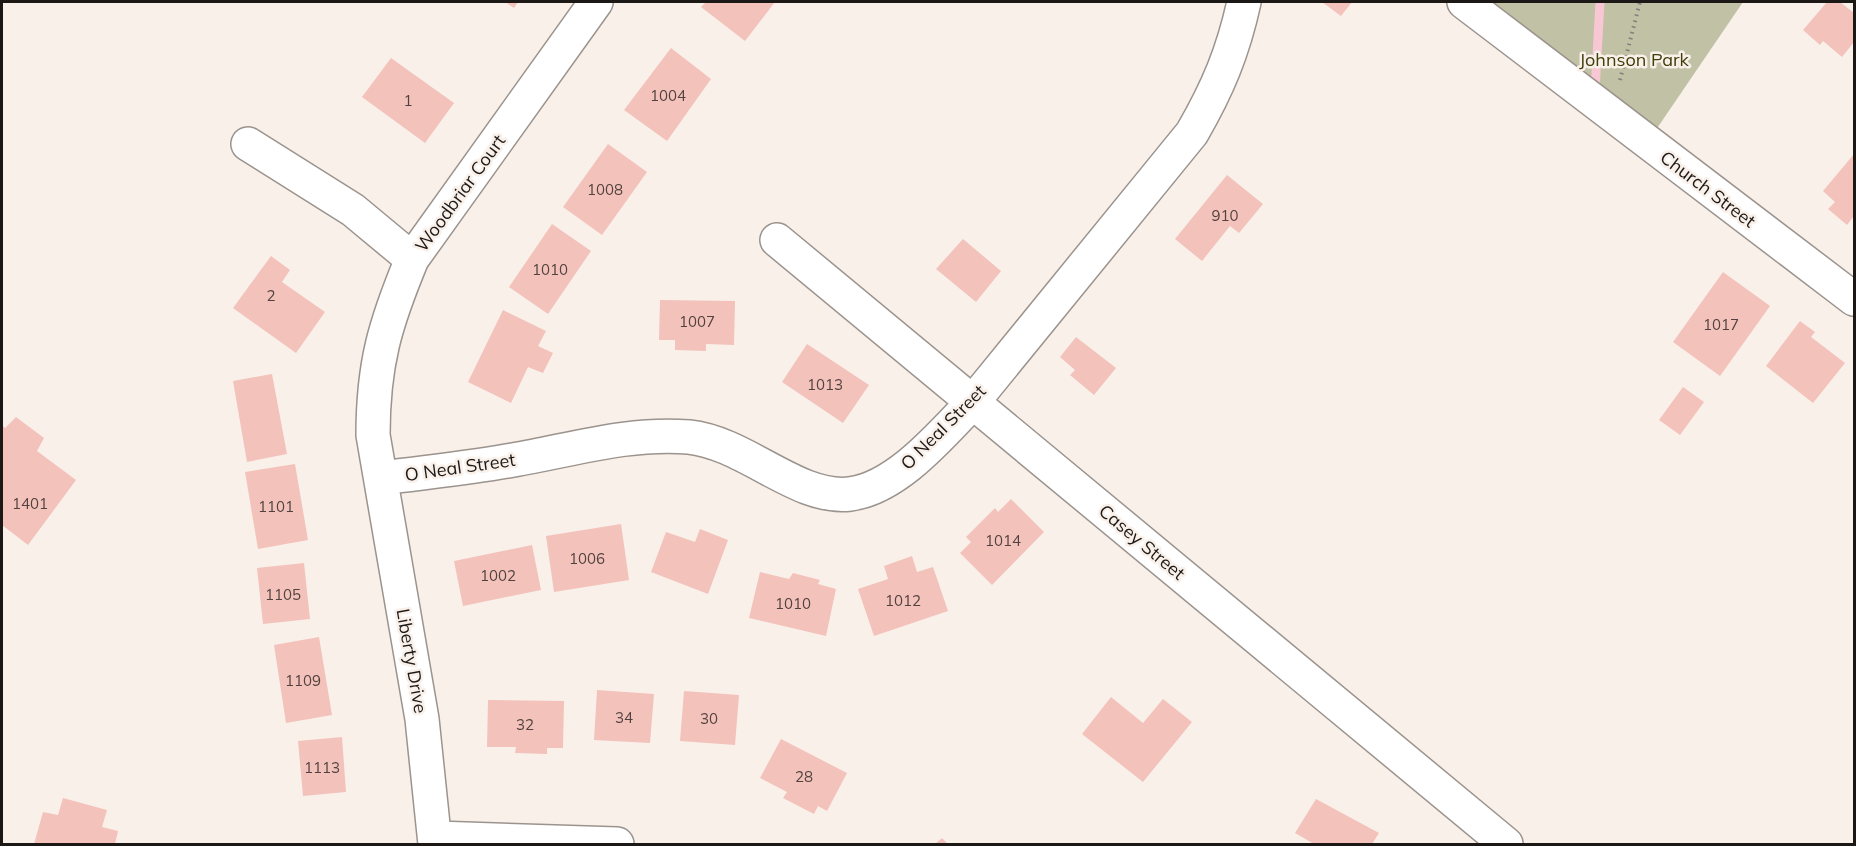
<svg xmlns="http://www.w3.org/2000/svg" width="1856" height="846" font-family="Mulish,sans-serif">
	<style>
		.green { fill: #c1c1a5 }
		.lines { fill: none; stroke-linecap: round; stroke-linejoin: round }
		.stream { stroke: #f8c7d4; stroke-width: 9 }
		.building { fill: #f3c2bb }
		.minor-casing { stroke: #9b938d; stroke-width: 36 }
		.path { stroke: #857f7b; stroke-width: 4; stroke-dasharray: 1.5 4.5; stroke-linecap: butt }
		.minor { stroke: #fff; stroke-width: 33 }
		.labels { text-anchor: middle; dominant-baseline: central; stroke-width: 5; stroke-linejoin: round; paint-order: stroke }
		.number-label { font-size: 15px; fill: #52423f }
		.park-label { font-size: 18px; fill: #403e09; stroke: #f9f0ea }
		.street-label { font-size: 18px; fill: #1c1816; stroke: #f9f0ea }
	</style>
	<rect width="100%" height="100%" fill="#f9f0ea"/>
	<path class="green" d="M 1464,2 L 1743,2 L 1647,143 Z"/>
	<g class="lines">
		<path class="stream" d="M 1595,91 L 1600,2"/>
	</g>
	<path class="building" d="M 505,2 L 518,2 L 514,8 Z
		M 706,2 L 775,2 L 745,41 L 701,7 Z
		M 1322,2 L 1352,2 L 1341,16 Z
		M 1827,2 L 1840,2 L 1854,13 L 1854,42 L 1842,57 L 1823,41 L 1820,45 L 1803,30 Z
		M 671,48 L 711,79 L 667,141 L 624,110 Z
		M 391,58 L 454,103 L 425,143 L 362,97 Z
		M 608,144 L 647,172 L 602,235 L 563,207 Z
		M 1854,154 L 1854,216 L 1847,225 L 1828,209 L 1835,202 L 1823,191 Z
		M 1227,175 L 1263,204 L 1239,233 L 1230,226 L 1202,261 L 1175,239 Z
		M 552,224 L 591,251 L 548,314 L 509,287 Z
		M 963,239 L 1001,271 L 976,302 L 936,269 Z
		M 271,256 L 290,270 L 282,282 L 325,312 L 296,353 L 233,308 Z
		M 1723,272 L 1770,306 L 1720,376 L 1673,342 Z
		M 660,300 L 735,301 L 734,345 L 706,344 L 706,351 L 675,350 L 675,340 L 659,340 Z
		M 503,310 L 546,331 L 538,346 L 553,353 L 543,373 L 528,367 L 511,403 L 468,382 Z
		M 1800,321 L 1815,332 L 1811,337 L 1845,363 L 1813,403 L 1766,366 Z
		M 1076,337 L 1116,368 L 1094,395 L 1070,375 L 1075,370 L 1060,357 Z
		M 807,344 L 869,385 L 843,423 L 782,382 Z
		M 272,374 L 287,454 L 247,462 L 233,381 Z
		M 1683,387 L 1704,402 L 1680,435 L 1659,420 Z
		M 16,417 L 44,438 L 37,451 L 76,480 L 28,545 L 2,525 L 2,425 L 5,428 Z
		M 295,464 L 308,540 L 258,549 L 245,472 Z
		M 1011,499 L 1044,532 L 992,585 L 960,553 L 971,542 L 966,537 L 995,508 L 998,512 Z
		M 621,524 L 629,580 L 554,592 L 546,536 Z
		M 700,529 L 728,540 L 708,594 L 651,572 L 666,532 L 695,542 Z
		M 532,545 L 541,590 L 463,606 L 454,561 Z
		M 912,556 L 917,572 L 933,567 L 948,611 L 874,636 L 858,589 L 888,579 L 884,566 Z
		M 304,563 L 310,619 L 263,624 L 257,568 Z
		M 760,572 L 789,579 L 793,573 L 820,580 L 818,584 L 836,589 L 826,636 L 749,618 Z
		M 319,637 L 332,715 L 286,723 L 274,645 Z
		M 597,690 L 654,694 L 650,743 L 594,740 Z
		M 684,691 L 739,695 L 735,745 L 680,741 Z
		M 1111,697 L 1143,723 L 1163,699 L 1192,722 L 1143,782 L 1082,734 Z
		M 488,700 L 564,701 L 563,748 L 547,748 L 547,754 L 515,753 L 516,747 L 487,747 Z
		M 342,737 L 346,792 L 303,796 L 298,741 Z
		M 781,739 L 847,773 L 827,811 L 818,806 L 814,814 L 783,798 L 787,792 L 760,778 Z
		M 63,798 L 107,810 L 102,827 L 118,831 L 115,844 L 34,844 L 43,812 L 58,815 Z
		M 1316,799 L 1379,833 L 1372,844 L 1314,844 L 1295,833 Z
		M 942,838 L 948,844 L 935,844 Z"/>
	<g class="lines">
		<g class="minor-casing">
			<path id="minor" d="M 1464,2 L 1854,299
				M 248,144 L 353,210 L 412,259
				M 777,240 L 1506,844
				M 382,478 C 426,472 470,468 513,460 C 572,450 628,432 689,437 C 746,443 797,500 850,494 C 897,488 941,435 972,403 L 1192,133 C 1218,88 1233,52 1244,2
				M 436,838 L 617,844
				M 435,844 L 422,719 L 373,435 C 373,364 385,324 412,259 L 596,2"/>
		</g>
		<path class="path" d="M 1620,80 L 1640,2"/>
		<use href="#minor" class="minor"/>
	</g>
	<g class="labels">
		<g class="number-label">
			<text x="668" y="95">1004</text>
			<text x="408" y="100">1</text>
			<text x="605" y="189">1008</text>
			<text x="1225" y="215">910</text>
			<text x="550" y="269">1010</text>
			<text x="271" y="295">2</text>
			<text x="697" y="321">1007</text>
			<text x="1721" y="324">1017</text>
			<text x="825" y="384">1013</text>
			<text x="30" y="503">1401</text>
			<text x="276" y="506">1101</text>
			<text x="1003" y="540">1014</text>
			<text x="587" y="558">1006</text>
			<text x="498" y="575">1002</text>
			<text x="283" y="594">1105</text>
			<text x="903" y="600">1012</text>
			<text x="793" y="603">1010</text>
			<text x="303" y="680">1109</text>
			<text x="624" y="717">34</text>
			<text x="709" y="718">30</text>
			<text x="525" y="724">32</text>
			<text x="322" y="767">1113</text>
			<text x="804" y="776">28</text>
		</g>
		<g class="park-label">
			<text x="1634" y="59">Johnson Park</text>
		</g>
		<g class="street-label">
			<text transform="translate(1708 189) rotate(37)">Church Street</text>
			<text transform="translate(460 193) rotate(-54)">Woodbriar Court</text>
			<text transform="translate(943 427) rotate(-45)">O Neal Street</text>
			<text transform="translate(460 467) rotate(-8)">O Neal Street</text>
			<text transform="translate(1142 542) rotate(40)">Casey Street</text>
			<text transform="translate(412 661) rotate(80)">Liberty Drive</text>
		</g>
	</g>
	<rect width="1856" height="846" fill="none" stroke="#1c1816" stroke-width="6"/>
</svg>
